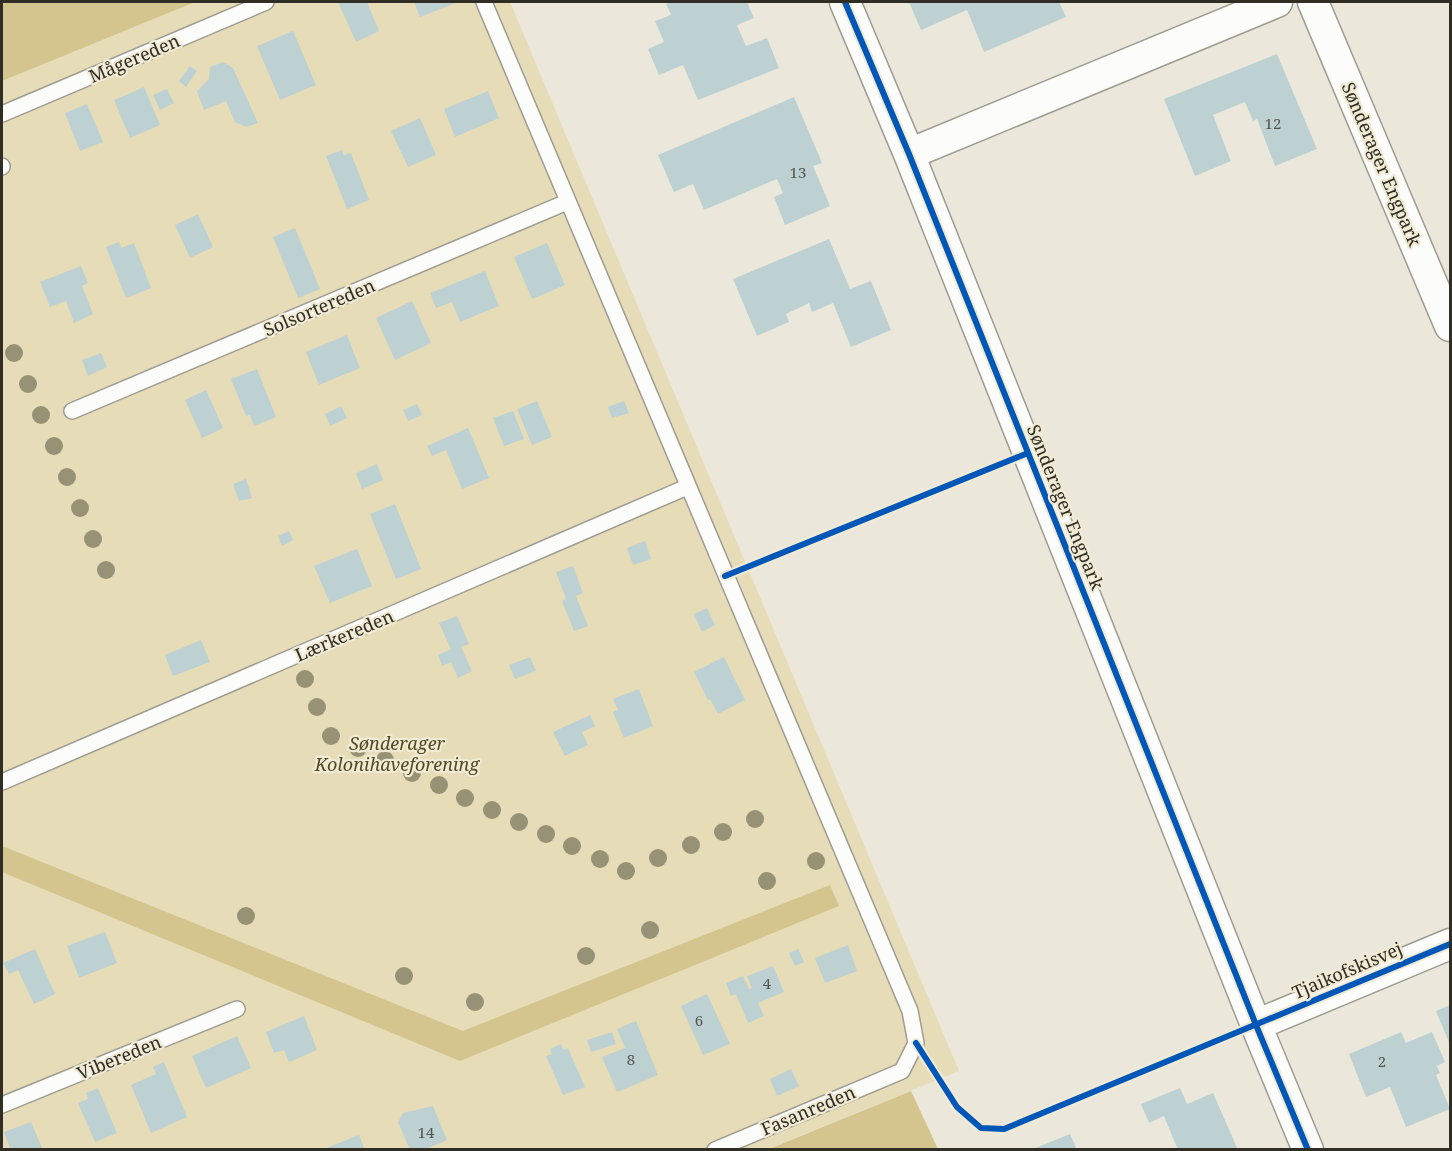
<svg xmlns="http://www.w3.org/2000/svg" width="1452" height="1151" font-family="'Noto Serif',serif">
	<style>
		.green { fill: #e6dcb7 }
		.forest { fill: #d4c58e }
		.building { fill: #bdd1d2 }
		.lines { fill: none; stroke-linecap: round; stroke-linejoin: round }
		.service-casing { stroke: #9e9c92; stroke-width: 18 }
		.minor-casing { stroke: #9e9c92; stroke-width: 33 }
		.service { stroke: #fcfcfa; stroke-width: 15 }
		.minor { stroke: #fcfcfa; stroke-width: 30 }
		.cycleway-casing { stroke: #f1ebd5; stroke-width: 10 }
		.cycleway { stroke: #0057b8; stroke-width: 6 }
		.tree { fill: #979176 }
		.labels { text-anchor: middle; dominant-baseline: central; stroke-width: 4.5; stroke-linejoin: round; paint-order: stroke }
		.number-label { font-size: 15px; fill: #525650 }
		.street-label { font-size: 18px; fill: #2f2d24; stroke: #f1ebd5 }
		.park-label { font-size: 18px; font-style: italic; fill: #534923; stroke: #f1ebd5 }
	</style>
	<rect width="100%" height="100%" fill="#ebe8db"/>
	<path class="green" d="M 192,2 L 510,2 L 959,1071 L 768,1149 L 2,1150 L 2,81 Z"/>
	<path class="forest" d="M 2,2 L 195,2 L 2,81 Z
		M 2,846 L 463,1031 L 830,885 L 839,906 L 460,1061 L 2,872 Z
		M 911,1091 L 938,1149 L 769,1149 Z"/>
	<path class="building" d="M 338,2 L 367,2 L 379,31 L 356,42 Z
		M 414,2 L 452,2 L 453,4 L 420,17 Z
		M 672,2 L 747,2 L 754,18 L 737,25 L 746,46 L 767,38 L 779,68 L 698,100 L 683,65 L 659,75 L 648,49 L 664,42 L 655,21 L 671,15 L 666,4 Z
		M 909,2 L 1059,2 L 1066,17 L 984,52 L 967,10 L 921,30 Z
		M 293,31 L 316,85 L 280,100 L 257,46 Z
		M 1277,54 L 1317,149 L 1275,166 L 1257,119 L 1253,121 L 1245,102 L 1213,115 L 1231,161 L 1195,176 L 1164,99 Z
		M 223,62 L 233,68 L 258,123 L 246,127 L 235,122 L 226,101 L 204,110 L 197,91 L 209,79 L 210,67 Z
		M 190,66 L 197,71 L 186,87 L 179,81 Z
		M 144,87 L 160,125 L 130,138 L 114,100 Z
		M 167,89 L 174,103 L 160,110 L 153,95 Z
		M 488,91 L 499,118 L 455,137 L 444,109 Z
		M 794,97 L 822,163 L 813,166 L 830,206 L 785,225 L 774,197 L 783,193 L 777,179 L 704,210 L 693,184 L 674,192 L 658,155 Z
		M 87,104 L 103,142 L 80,151 L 65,113 Z
		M 420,118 L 436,155 L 408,167 L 391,131 Z
		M 342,150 L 344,155 L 351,153 L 369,200 L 347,209 L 326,156 Z
		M 198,214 L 213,247 L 190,258 L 175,225 Z
		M 295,228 L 320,289 L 298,298 L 273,237 Z
		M 829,239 L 850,289 L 871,281 L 891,330 L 851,347 L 833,303 L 812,312 L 809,303 L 786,314 L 789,322 L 757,336 L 733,279 Z
		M 119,242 L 121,248 L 134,243 L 151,288 L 126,298 L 106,247 Z
		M 547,243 L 565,285 L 532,299 L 514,257 Z
		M 81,266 L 88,283 L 82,286 L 93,314 L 74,323 L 66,301 L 50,307 L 40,282 Z
		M 485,271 L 499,306 L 460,322 L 452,302 L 436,308 L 430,293 Z
		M 412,301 L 431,343 L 395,360 L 376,318 Z
		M 347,335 L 360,368 L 319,385 L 306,352 Z
		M 101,353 L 107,367 L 88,376 L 82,360 Z
		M 257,369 L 276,417 L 254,426 L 250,415 L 246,416 L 231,379 Z
		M 206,390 L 223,428 L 202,438 L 185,400 Z
		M 537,401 L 552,437 L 532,445 L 517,409 Z
		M 624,401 L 629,413 L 612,418 L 608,407 Z
		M 417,404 L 422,415 L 408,421 L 403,410 Z
		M 341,406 L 347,418 L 330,426 L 325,414 Z
		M 513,411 L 524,439 L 504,446 L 493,418 Z
		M 468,428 L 489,478 L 462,489 L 446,450 L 432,456 L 427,446 Z
		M 377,464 L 383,480 L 362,489 L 356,473 Z
		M 246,479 L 252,498 L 239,501 L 233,484 Z
		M 395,504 L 421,569 L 396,579 L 370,514 Z
		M 289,531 L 293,540 L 282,546 L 278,536 Z
		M 645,541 L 651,559 L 633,565 L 627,548 Z
		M 357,549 L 372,586 L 330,603 L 314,566 Z
		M 573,566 L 583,593 L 576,596 L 588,626 L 574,631 L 562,601 L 566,599 L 556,572 Z
		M 707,608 L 715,625 L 702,632 L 694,614 Z
		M 457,616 L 469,644 L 461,647 L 472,671 L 458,678 L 451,662 L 442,666 L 438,655 L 451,649 L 439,623 Z
		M 201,640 L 210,662 L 173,676 L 165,655 Z
		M 530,657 L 536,671 L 515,679 L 509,665 Z
		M 724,657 L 745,700 L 718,714 L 710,699 L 708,700 L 694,672 Z
		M 639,689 L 653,726 L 624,738 L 613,712 L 618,710 L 613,699 Z
		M 590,715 L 595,726 L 582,732 L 588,745 L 565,756 L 553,732 Z
		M 105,932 L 117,963 L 79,978 L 67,946 Z
		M 848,945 L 857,971 L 825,983 L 815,958 Z
		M 35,949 L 55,994 L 34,1004 L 18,970 L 9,974 L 3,963 Z
		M 798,949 L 804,962 L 795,966 L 789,953 Z
		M 773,966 L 784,992 L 758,1003 L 764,1016 L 748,1023 L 736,994 L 731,996 L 726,983 L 743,976 L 749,989 L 752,988 L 747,976 Z
		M 707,994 L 730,1044 L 703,1055 L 681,1006 Z
		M 1450,1005 L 1450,1045 L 1436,1011 Z
		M 304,1016 L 317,1050 L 289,1062 L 284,1050 L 274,1053 L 266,1032 Z
		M 636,1021 L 658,1075 L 617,1092 L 602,1057 L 625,1048 L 617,1029 Z
		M 612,1032 L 616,1044 L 591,1052 L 587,1040 Z
		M 1401,1032 L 1406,1043 L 1432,1032 L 1445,1062 L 1437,1066 L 1440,1073 L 1436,1075 L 1450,1109 L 1406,1127 L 1390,1087 L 1366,1097 L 1349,1054 Z
		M 237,1036 L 251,1068 L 206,1088 L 192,1056 Z
		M 561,1044 L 563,1050 L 568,1048 L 585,1087 L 563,1095 L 546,1056 L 552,1054 L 550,1049 Z
		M 164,1062 L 187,1117 L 151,1133 L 131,1085 L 156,1074 L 153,1067 Z
		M 791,1069 L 799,1086 L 777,1096 L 770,1079 Z
		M 98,1088 L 117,1133 L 95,1142 L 78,1103 L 88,1099 L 86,1093 Z
		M 1180,1088 L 1187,1104 L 1213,1093 L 1238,1150 L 1178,1150 L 1164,1116 L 1149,1123 L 1141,1104 Z
		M 433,1106 L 447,1140 L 424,1150 L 410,1150 L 398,1122 L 403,1113 Z
		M 31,1122 L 43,1150 L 11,1150 L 4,1132 Z
		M 1070,1134 L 1077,1150 L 1033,1150 L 1033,1149 Z
		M 359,1135 L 365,1150 L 324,1150 L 324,1149 Z"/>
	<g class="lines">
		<g class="service-casing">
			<path id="service" d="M 484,2 C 623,339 770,674 910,1011 L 916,1043 L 902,1071 L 715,1150
				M 2,114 L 266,2
				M 2,166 L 2,167
				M 72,411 L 567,202
				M 2,782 L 687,487
				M 2,1105 L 237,1009"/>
		</g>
		<g class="minor-casing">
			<path id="minor" d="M 845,2 L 909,154 L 1256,1025 L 1308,1150
				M 1313,2 L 1450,326
				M 909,154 L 1277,2
				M 1256,1025 L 1450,944"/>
		</g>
		<use href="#service" class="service"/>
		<use href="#minor" class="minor"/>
		<g class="cycleway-casing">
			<path id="cycleway" d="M 845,2 L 909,154 L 1256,1025 L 1308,1150
				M 725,576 L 1028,453
				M 916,1043 L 957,1107 L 981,1128 L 1004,1129 L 1450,944"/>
		</g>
		<use href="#cycleway" class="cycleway"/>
	</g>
	<g class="tree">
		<circle cx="14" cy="353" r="9"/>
		<circle cx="28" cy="384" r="9"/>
		<circle cx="41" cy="415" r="9"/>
		<circle cx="54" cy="446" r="9"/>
		<circle cx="67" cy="477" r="9"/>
		<circle cx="80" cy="508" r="9"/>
		<circle cx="93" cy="539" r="9"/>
		<circle cx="106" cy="570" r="9"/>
		<circle cx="305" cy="679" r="9"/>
		<circle cx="317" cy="707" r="9"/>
		<circle cx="331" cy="736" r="9"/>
		<circle cx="358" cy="748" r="9"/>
		<circle cx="385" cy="760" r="9"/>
		<circle cx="412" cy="773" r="9"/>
		<circle cx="439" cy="785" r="9"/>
		<circle cx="465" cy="798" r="9"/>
		<circle cx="492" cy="810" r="9"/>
		<circle cx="755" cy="819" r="9"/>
		<circle cx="519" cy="822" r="9"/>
		<circle cx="723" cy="832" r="9"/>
		<circle cx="546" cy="834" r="9"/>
		<circle cx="691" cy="845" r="9"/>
		<circle cx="572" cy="846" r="9"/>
		<circle cx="658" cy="858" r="9"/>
		<circle cx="600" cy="859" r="9"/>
		<circle cx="816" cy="861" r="9"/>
		<circle cx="626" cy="871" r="9"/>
		<circle cx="767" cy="881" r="9"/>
		<circle cx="246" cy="916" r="9"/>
		<circle cx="650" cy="930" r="9"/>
		<circle cx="586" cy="956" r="9"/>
		<circle cx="404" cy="976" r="9"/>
		<circle cx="475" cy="1002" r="9"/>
	</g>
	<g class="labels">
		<g class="number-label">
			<text x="1273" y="123">12</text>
			<text x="798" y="172">13</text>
			<text x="767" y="983">4</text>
			<text x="699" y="1020">6</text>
			<text x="631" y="1059">8</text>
			<text x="1382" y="1061">2</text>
			<text x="426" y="1132">14</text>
		</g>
		<g class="street-label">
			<text transform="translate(134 58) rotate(-23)">Mågereden</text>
			<text transform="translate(1382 164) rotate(67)">Sønderager Engpark</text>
			<text transform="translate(319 307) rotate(-23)">Solsortereden</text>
			<text transform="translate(1066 507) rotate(68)">Sønderager Engpark</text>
			<text transform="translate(344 635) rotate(-23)">Lærkereden</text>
			<text transform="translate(1347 970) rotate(-23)">Tjaikofskisvej</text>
			<text transform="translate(119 1057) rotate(-22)">Vibereden</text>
			<text transform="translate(808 1110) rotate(-23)">Fasanreden</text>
		</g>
		<g class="park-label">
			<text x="397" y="743">Sønderager<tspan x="397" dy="21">Kolonihaveforening</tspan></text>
		</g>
	</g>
	<rect width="1452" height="1151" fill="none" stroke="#2f2d24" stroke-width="6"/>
</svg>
